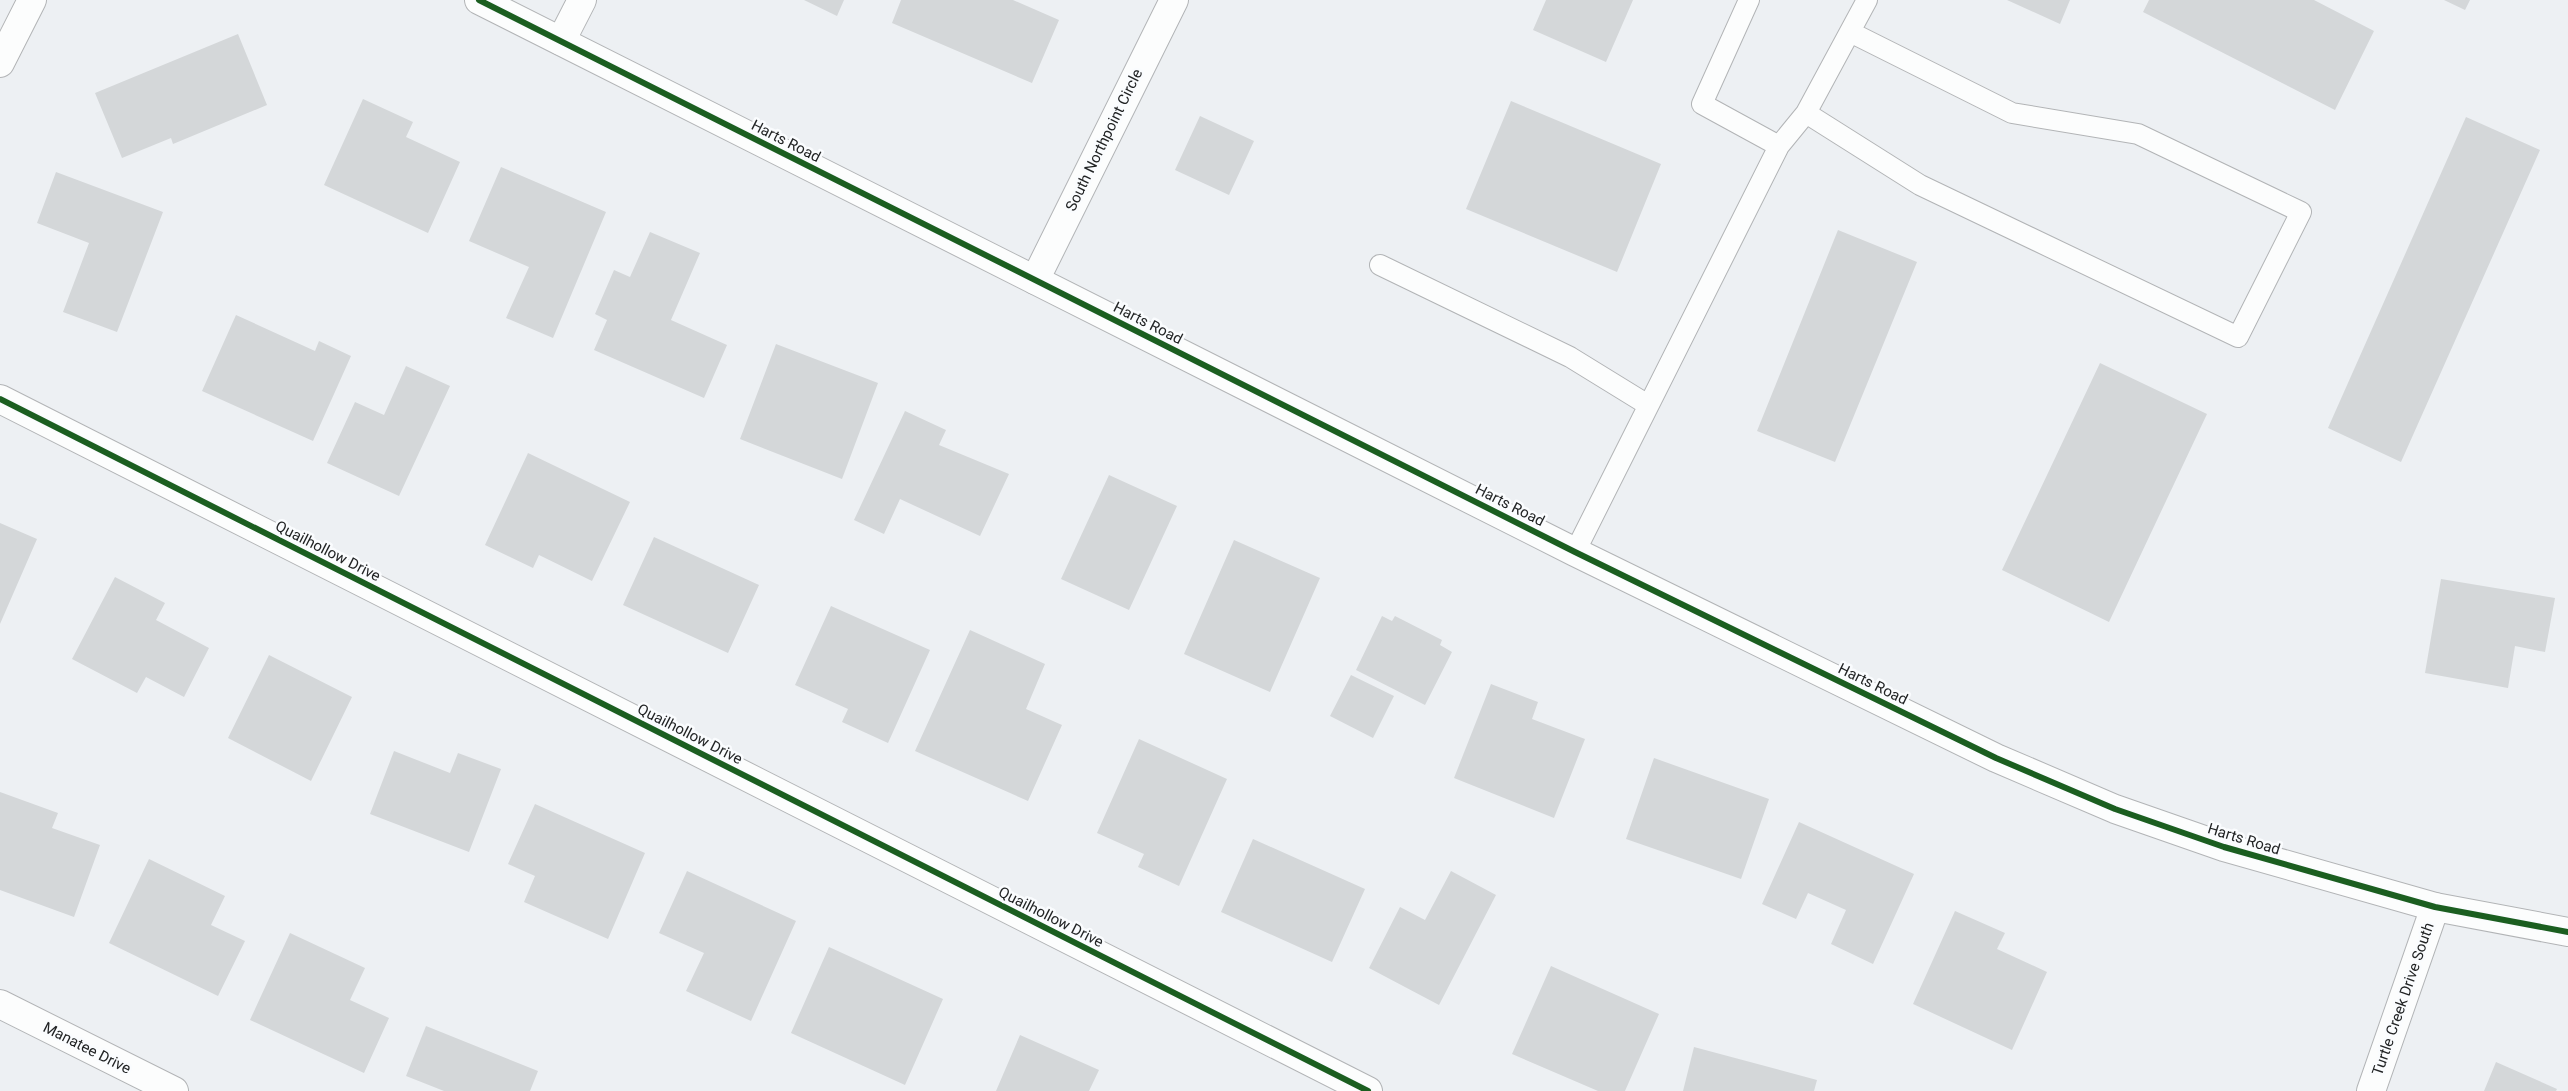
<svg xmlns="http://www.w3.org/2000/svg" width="2568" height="1091" font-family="Roboto,sans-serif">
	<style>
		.building { fill: #d4d7d9 }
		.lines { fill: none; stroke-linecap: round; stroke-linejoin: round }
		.service-casing { stroke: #b2b4b6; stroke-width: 22 }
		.minor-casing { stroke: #b2b4b6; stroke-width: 30 }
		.tertiary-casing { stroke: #b2b4b6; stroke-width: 30 }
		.service { stroke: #fcfdfd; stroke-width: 20 }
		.minor { stroke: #fcfdfd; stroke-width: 28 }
		.tertiary { stroke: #fcfdfd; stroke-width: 28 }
		.cycleway-casing { stroke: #fafcfe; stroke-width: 9 }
		.cycleway { stroke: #1b5e20; stroke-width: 6 }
		.labels { text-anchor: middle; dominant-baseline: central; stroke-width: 5; stroke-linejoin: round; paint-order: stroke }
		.street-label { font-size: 15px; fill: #222425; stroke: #fafcfe }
	</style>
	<rect width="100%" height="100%" fill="#edf0f3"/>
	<path class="building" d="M 804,0 L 844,0 L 837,16 Z
		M 901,0 L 1013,0 L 1059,20 L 1032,83 L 892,23 Z
		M 1546,0 L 1633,0 L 1606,62 L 1533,30 Z
		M 2007,0 L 2070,0 L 2060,24 Z
		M 2149,0 L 2314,0 L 2374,31 L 2335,110 L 2143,12 Z
		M 2444,0 L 2470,0 L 2465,10 Z
		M 238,34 L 267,105 L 173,144 L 171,138 L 122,158 L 95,93 Z
		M 363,99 L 413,122 L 406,137 L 460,162 L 428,233 L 324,185 Z
		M 1511,101 L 1661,164 L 1617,272 L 1466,209 Z
		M 1200,116 L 1254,141 L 1229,195 L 1175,170 Z
		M 2466,117 L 2540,150 L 2401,462 L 2328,428 Z
		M 501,167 L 606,212 L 553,338 L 506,318 L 529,267 L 469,241 Z
		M 56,172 L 163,212 L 117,332 L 63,312 L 89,243 L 37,223 Z
		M 1838,230 L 1917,262 L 1835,462 L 1757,431 Z
		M 650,232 L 700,253 L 671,320 L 727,345 L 704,398 L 594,350 L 607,320 L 595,314 L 614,270 L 630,277 Z
		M 236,315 L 315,351 L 319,341 L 351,356 L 313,441 L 202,391 Z
		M 776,344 L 878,383 L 842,479 L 740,439 Z
		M 2100,363 L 2207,414 L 2109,622 L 2002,570 Z
		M 406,366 L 450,386 L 399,496 L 327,463 L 355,402 L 384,415 Z
		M 905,411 L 946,430 L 939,445 L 1009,474 L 980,536 L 900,499 L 884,534 L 854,520 Z
		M 528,453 L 630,502 L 592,581 L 539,555 L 533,568 L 485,545 Z
		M 1109,475 L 1177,506 L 1129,610 L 1061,579 Z
		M 0,523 L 37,539 L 0,624 Z
		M 654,537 L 759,585 L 728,653 L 623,605 Z
		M 1234,540 L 1320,578 L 1270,692 L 1184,654 Z
		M 115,577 L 165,603 L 156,620 L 209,648 L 184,697 L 146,677 L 137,693 L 72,659 Z
		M 2441,579 L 2555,598 L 2545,652 L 2515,646 L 2508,688 L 2425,673 Z
		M 831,606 L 930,650 L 888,743 L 842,722 L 848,709 L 795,685 Z
		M 1382,616 L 1392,621 L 1395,616 L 1442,640 L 1440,645 L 1452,652 L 1425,705 L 1356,670 Z
		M 970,630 L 1045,664 L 1026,709 L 1062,725 L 1028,801 L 915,751 Z
		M 269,655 L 352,697 L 311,781 L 228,738 Z
		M 1351,675 L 1394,696 L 1373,738 L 1330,716 Z
		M 1491,684 L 1538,702 L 1532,719 L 1585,739 L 1554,818 L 1454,778 Z
		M 1139,739 L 1227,779 L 1179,886 L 1138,867 L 1144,854 L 1097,833 Z
		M 394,751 L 450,773 L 458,753 L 501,769 L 469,852 L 370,814 Z
		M 1654,758 L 1769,799 L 1741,879 L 1626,839 Z
		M 0,792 L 58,813 L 52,828 L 100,845 L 74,917 L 0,890 Z
		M 535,804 L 645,853 L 608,939 L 524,902 L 535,876 L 508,864 Z
		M 1799,822 L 1914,874 L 1873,964 L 1831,944 L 1846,910 L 1808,893 L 1796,919 L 1762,904 Z
		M 1253,839 L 1365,889 L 1332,962 L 1221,912 Z
		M 149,859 L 225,896 L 211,925 L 245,941 L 218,996 L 109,943 Z
		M 687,871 L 796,921 L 751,1021 L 686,991 L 704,953 L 659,933 Z
		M 1451,871 L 1496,895 L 1439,1005 L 1369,968 L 1400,907 L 1425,920 Z
		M 1955,911 L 2005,933 L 1997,949 L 2047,972 L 2012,1050 L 1913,1004 Z
		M 290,933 L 365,968 L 350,1000 L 389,1018 L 364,1073 L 250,1020 Z
		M 829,947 L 943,999 L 905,1085 L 791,1033 Z
		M 1551,966 L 1659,1014 L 1625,1091 L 1598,1091 L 1512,1054 Z
		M 426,1026 L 538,1071 L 530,1091 L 444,1091 L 406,1076 Z
		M 1020,1035 L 1099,1070 L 1089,1091 L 996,1091 Z
		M 1694,1047 L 1817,1080 L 1814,1091 L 1683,1091 Z
		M 2496,1062 L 2557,1089 L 2556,1091 L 2484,1091 Z"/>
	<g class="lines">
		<g class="service-casing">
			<path id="service" d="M 1749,0 L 1702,104 L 1779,146
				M 1806,113 L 1920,185 L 2238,337 L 2301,212 L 2138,134 L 2012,113 L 1850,32
				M 1380,265 L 1570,357 L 1648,405
				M 1575,552 L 1779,146 L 1806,113 L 1867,0"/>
		</g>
		<g class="minor-casing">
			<path id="minor" d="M 561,41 L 582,0
				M 0,63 L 32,0
				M 1035,280 L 1174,0
				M 0,399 L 1368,1091
				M 0,1004 L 174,1091
				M 2371,1091 L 2435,907"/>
		</g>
		<g class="tertiary-casing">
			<path id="tertiary" d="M 479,0 L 1575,552 L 1996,758 L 2115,809 L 2224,847 L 2435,907 L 2568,932"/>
		</g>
		<use href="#service" class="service"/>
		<use href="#minor" class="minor"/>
		<use href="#tertiary" class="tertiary"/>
		<g class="cycleway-casing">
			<path id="cycleway" d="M 479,0 L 1575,552 L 1996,758 L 2115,809 L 2224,847 L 2435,907 L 2568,932
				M 0,399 L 1368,1091"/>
		</g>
		<use href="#cycleway" class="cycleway"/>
	</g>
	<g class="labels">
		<g class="street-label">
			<text transform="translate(1104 140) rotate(-64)">South Northpoint Circle</text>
			<text transform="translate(786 141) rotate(27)">Harts Road</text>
			<text transform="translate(1148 323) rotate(27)">Harts Road</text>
			<text transform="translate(1510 505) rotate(27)">Harts Road</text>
			<text transform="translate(328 551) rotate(27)">Quailhollow Drive</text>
			<text transform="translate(1873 684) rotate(26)">Harts Road</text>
			<text transform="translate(690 734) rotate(27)">Quailhollow Drive</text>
			<text transform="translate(2244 839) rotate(17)">Harts Road</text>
			<text transform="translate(1051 917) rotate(27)">Quailhollow Drive</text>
			<text transform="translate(2403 999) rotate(-71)">Turtle Creek Drive South</text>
			<text transform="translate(87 1048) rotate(27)">Manatee Drive</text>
		</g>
	</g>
</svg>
